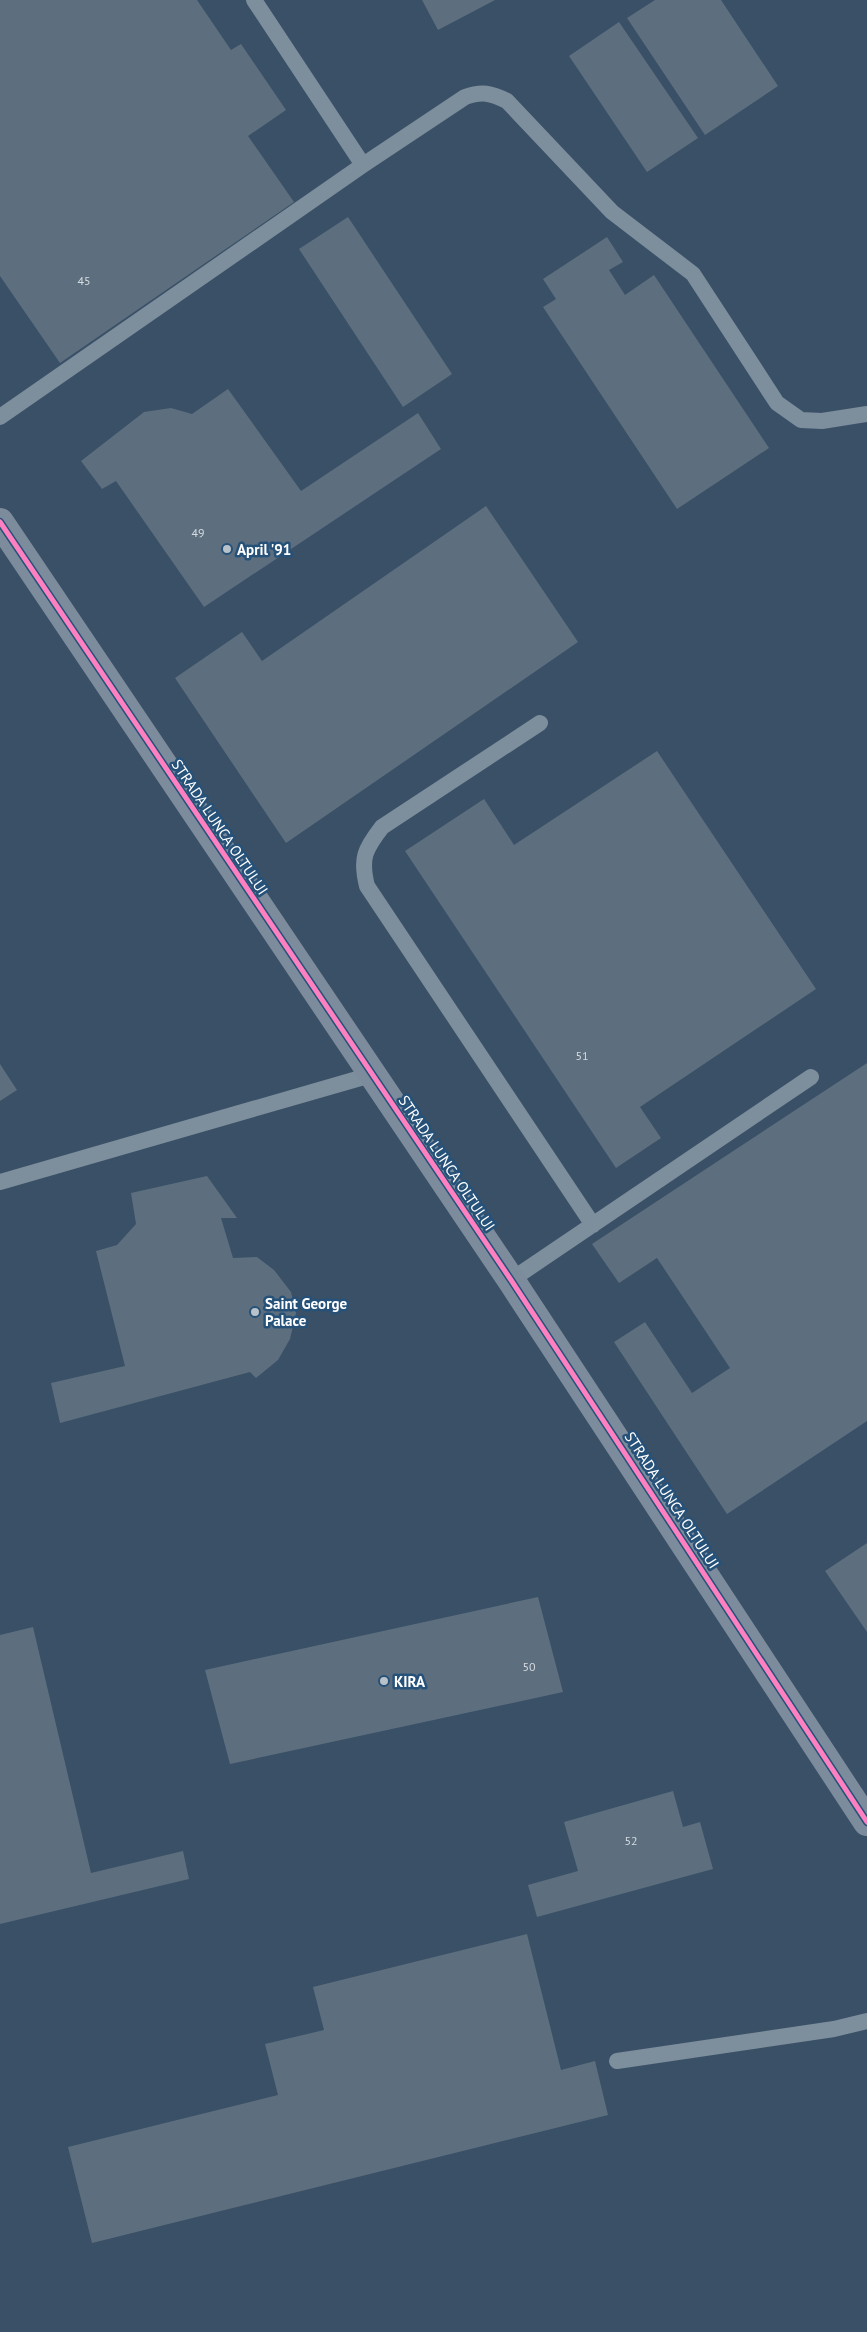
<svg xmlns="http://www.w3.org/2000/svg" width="867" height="2332" font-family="'PT Sans',sans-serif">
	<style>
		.building { fill: #5d6f7f }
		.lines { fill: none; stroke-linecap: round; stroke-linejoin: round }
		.lane { stroke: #7d8e9d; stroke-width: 16 }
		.primary { stroke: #7c8c9c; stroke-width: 28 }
		.cycleway-casing { stroke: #265179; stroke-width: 8 }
		.cycleway { stroke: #ff80c0; stroke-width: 5 }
		.poi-dot { fill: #bac2c9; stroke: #265179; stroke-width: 2 }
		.labels { text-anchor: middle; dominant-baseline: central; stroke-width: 5; stroke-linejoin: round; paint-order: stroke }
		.number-label { font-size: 12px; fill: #d6dbdf }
		.poi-label { font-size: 15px; font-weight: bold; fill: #fff; stroke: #265179; text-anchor: start }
		.street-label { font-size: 15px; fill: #fff; stroke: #265179 }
	</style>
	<rect width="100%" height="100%" fill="#395066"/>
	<path class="building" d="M 0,0 L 197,0 L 231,50 L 241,44 L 286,110 L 248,136 L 294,202 L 60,363 L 0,276 Z
		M 422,0 L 495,0 L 438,30 Z
		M 655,0 L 721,0 L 778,86 L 705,135 L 627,18 Z
		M 619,22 L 698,138 L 647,172 L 569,56 Z
		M 348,217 L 452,374 L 403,407 L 299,249 Z
		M 607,237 L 623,262 L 609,270 L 625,295 L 654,275 L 769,448 L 677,509 L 543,307 L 556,299 L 543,279 Z
		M 228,389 L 301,491 L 418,413 L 441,449 L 204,607 L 116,481 L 102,489 L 81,461 L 144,412 L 171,408 L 192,414 Z
		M 486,506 L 578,642 L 286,843 L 175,678 L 242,632 L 262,661 Z
		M 657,751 L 816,989 L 640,1107 L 661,1138 L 616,1168 L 405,851 L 484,799 L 514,845 Z
		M 867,1063 L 867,1421 L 727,1514 L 614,1342 L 645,1322 L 692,1393 L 730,1368 L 657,1258 L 619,1283 L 592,1244 Z
		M 0,1064 L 17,1090 L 0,1101 Z
		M 207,1176 L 237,1218 L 221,1218 L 233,1258 L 257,1257 L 274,1270 L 291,1292 L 296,1313 L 290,1339 L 278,1360 L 256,1378 L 250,1372 L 60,1423 L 51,1383 L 125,1366 L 96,1251 L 117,1245 L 136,1224 L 131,1193 Z
		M 867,1543 L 867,1632 L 825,1571 Z
		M 538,1597 L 563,1692 L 230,1764 L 205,1670 Z
		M 33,1627 L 91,1873 L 183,1851 L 189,1879 L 0,1924 L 0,1635 Z
		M 673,1791 L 683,1827 L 700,1822 L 713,1869 L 537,1917 L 528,1885 L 578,1871 L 564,1822 Z
		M 527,1934 L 561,2070 L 595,2061 L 608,2115 L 92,2243 L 68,2147 L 278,2095 L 265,2044 L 324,2030 L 313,1987 Z"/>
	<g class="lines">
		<path class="lane" d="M 254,0 L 363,165
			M 0,417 L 363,165 L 465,97 C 482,91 491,93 507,101 L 612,212 L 693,274 L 777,403 L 801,420 L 822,421 L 867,414
			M 540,723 L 382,827 C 365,849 360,858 367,886 L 593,1225
			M 0,1182 L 371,1075
			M 511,1280 L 811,1077
			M 617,2061 L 834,2029 L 867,2021"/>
		<path class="primary" d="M 0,522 L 511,1280 L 867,1822"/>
		<g class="cycleway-casing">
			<path id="cycleway" d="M 0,522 L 511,1280 L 867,1822"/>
		</g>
		<use href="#cycleway" class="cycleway"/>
	</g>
	<g class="poi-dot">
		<circle cx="227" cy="549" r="5"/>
		<circle cx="255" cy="1312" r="5"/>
		<circle cx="384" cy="1681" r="5"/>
	</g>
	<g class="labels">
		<g class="number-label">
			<text x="84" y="280">45</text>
			<text x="198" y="532">49</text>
			<text x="582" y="1055">51</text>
			<text x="529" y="1666">50</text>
			<text x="631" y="1840">52</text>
		</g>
		<g class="poi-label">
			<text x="237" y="549">April '91</text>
			<text x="265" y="1303">Saint George<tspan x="265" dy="17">Palace</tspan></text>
			<text x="394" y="1681">KIRA</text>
		</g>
		<g class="street-label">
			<text transform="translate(220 827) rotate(56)">STRADA LUNCA OLTULUI</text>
			<text transform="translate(447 1163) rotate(56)">STRADA LUNCA OLTULUI</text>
			<text transform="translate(672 1500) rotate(57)">STRADA LUNCA OLTULUI</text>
		</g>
	</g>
</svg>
